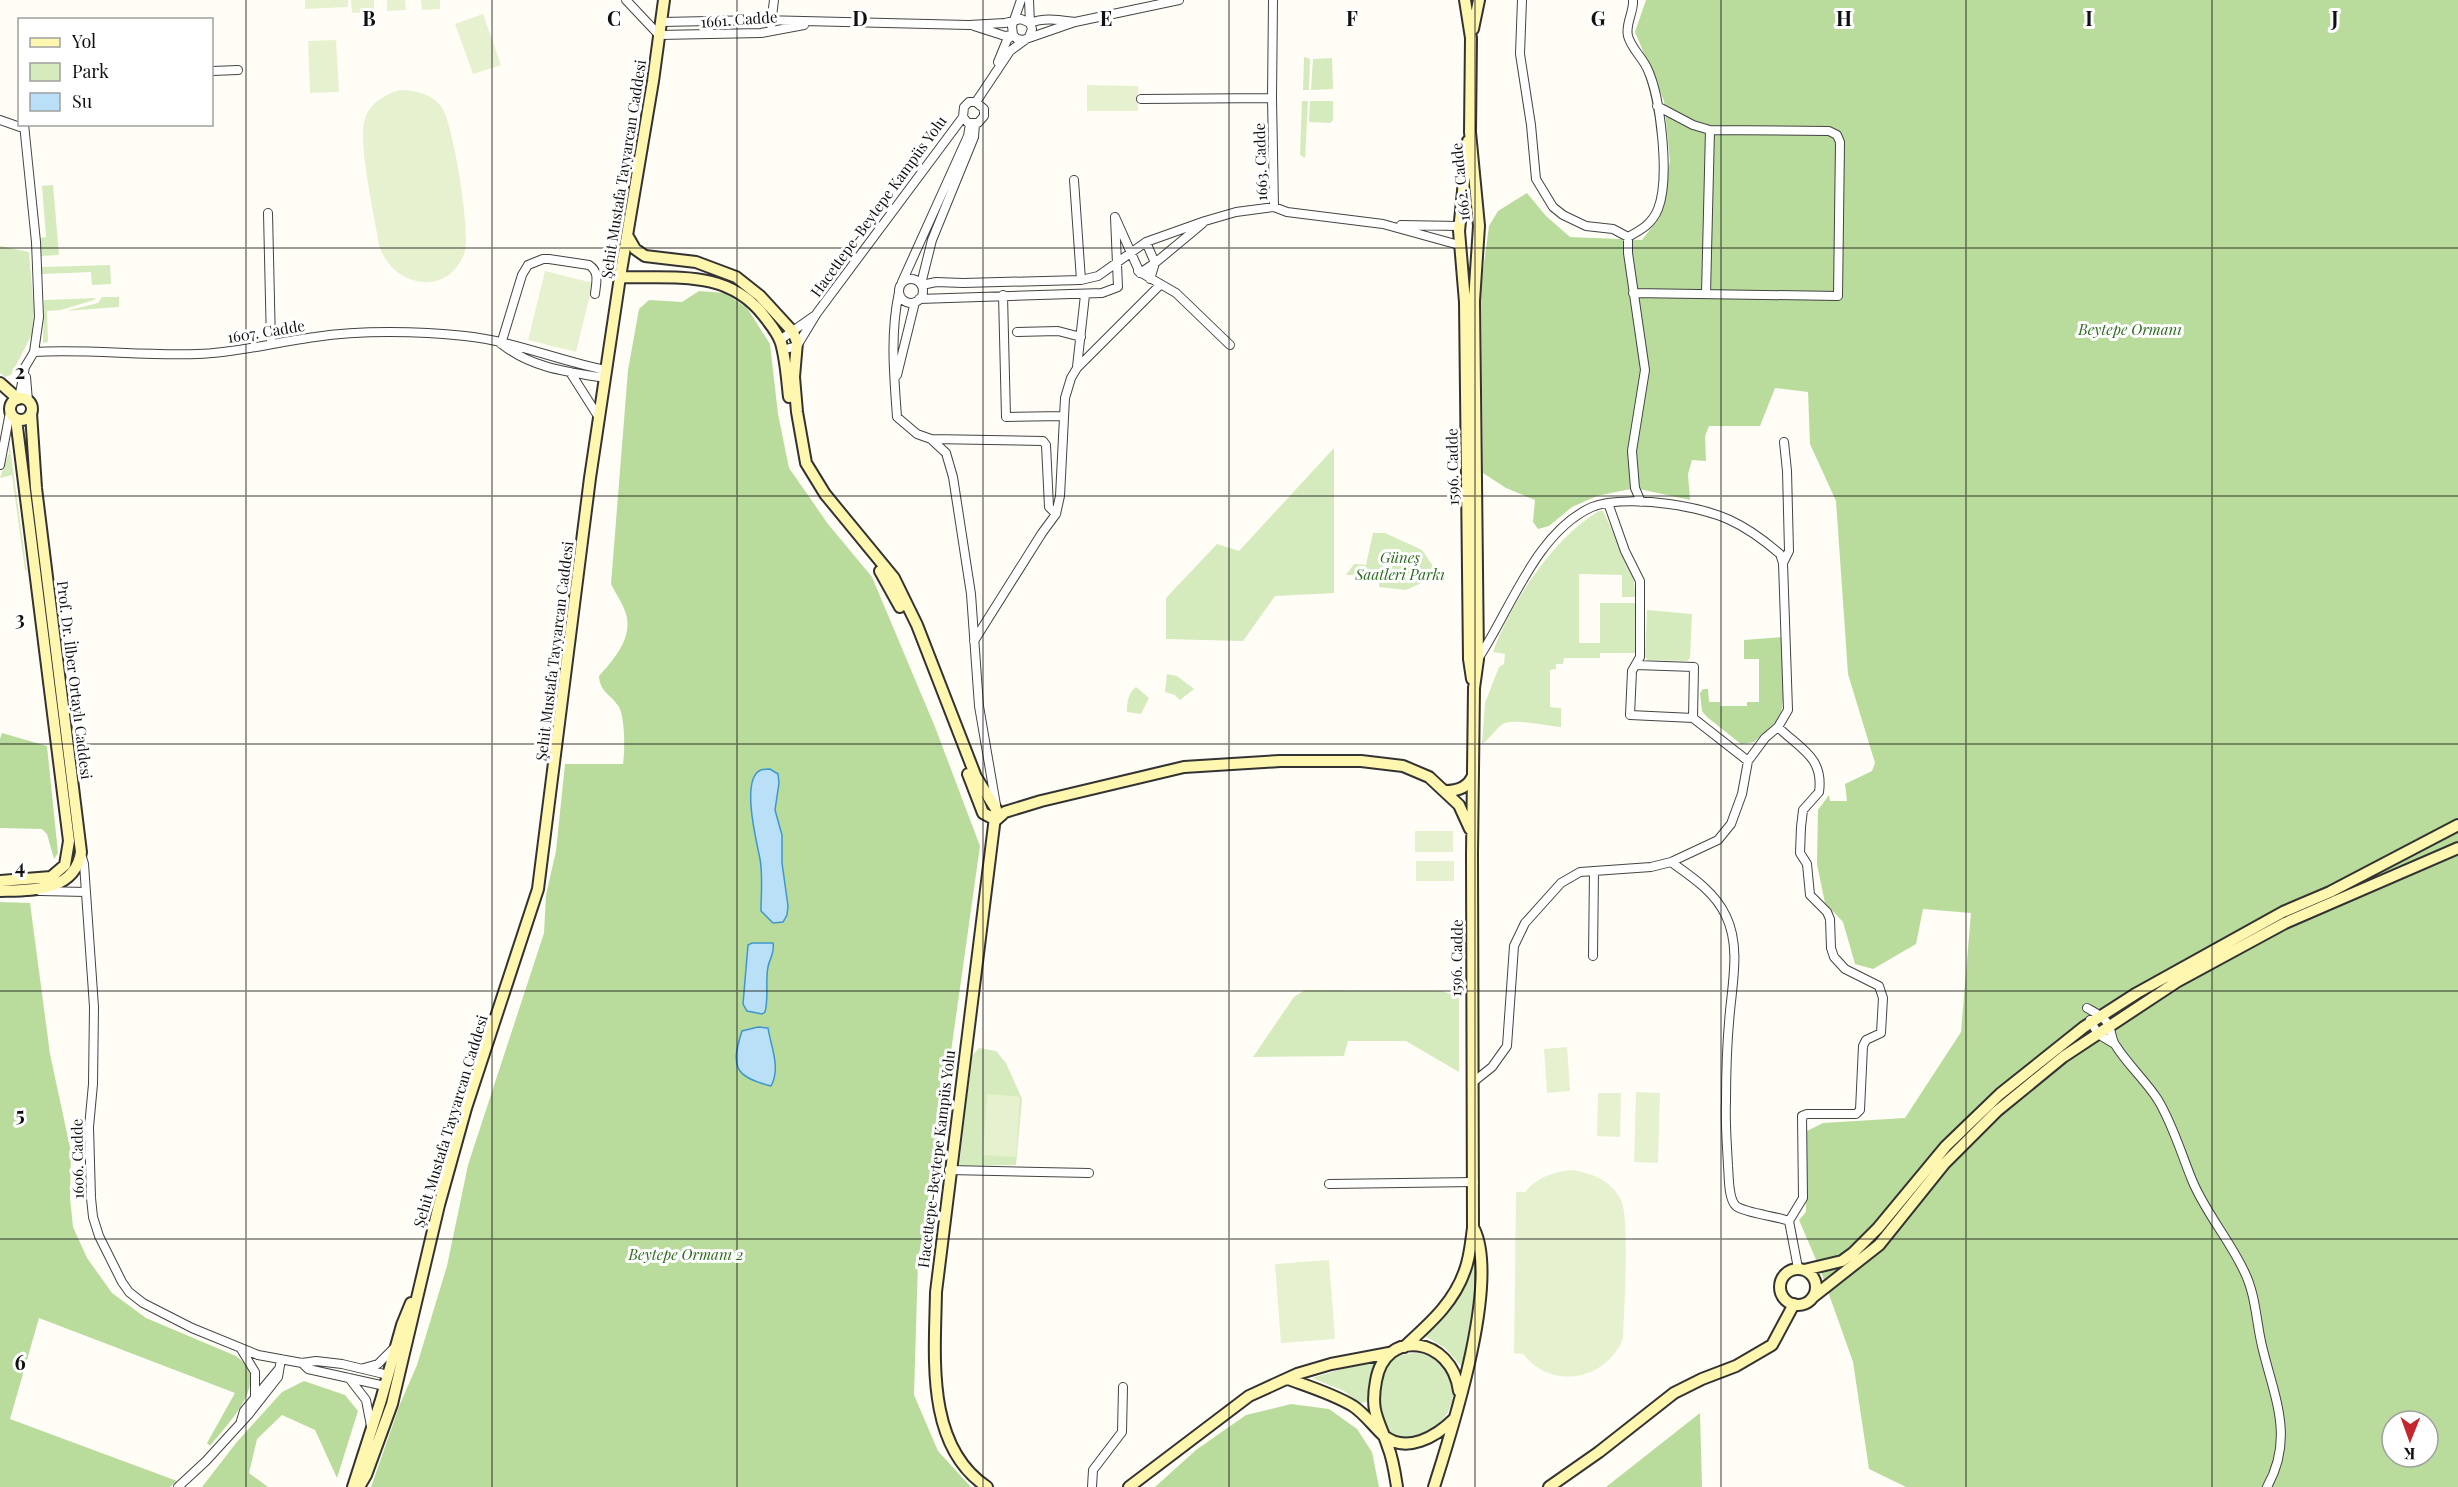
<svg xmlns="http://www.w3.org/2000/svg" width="2458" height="1487" font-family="'Playfair Display',serif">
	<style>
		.green { fill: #d5ebbd }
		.forest { fill: #b9dc9c; fill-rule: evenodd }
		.pitch { fill: #e6f2cf }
		.water { fill: #b9e0f7; stroke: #3f96cf; stroke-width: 1.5 }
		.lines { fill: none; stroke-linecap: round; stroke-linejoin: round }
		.street-casing { stroke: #444; stroke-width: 10 }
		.secondary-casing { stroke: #333; stroke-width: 14 }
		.street { stroke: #fff; stroke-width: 8 }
		.secondary { stroke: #fff6b0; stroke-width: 10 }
		.grid { fill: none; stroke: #111; stroke-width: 1.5; stroke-opacity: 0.55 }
		.labels { text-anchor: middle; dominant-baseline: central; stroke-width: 6; stroke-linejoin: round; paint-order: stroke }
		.street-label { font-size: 15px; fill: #111; stroke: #fff }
		.park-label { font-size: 15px; font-style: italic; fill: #2f6b1f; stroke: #fff }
		.grid-label { font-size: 20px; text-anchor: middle; font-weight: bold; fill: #111; stroke: #fff; stroke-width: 6; stroke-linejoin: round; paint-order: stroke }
	</style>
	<rect width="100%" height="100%" fill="#fffdf5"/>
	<path class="green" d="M 1304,57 L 1310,59 L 1309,90 L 1303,90 Z
		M 1332,58 L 1333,89 L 1311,90 L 1313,59 Z
		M 1302,101 L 1308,101 L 1305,158 L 1300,155 Z
		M 1310,101 L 1333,101 L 1333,120 L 1330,123 L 1309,122 Z
		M 53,185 L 59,255 L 41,256 L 39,238 L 46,237 L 42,186 Z
		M 0,246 L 29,252 L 34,310 L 32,334 L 11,375 L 5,377 L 0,373 Z
		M 110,265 L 111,284 L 92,285 L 91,272 L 42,274 L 42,267 Z
		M 102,297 L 119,297 L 119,307 L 66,311 L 98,303 Z
		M 96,298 L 94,300 L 61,310 L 47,311 L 48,342 L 43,343 L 44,300 Z
		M 9,440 L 27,572 L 25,570 L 12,475 L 0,478 L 9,453 Z
		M 1334,448 L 1334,593 L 1275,596 L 1243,641 L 1166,639 L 1166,598 L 1217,544 L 1239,551 Z
		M 1599,511 L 1603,511 L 1633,575 L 1636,597 L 1622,597 L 1622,575 L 1579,574 L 1579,643 L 1600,643 L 1600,603 L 1636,603 L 1635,653 L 1600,653 L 1600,658 L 1564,658 L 1563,664 L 1556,664 L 1556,669 L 1550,670 L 1550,707 L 1561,708 L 1561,727 C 1546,726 1514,718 1503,724 C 1495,729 1490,739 1482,744 L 1485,703 L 1499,667 L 1504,664 L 1505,654 L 1493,652 C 1510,604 1554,537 1599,511 Z
		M 1373,533 L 1385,533 L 1422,550 L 1439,575 L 1406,590 L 1379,587 L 1379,576 L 1346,575 L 1354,564 L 1366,565 Z
		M 1647,610 L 1692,614 L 1690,658 L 1687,661 L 1647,660 L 1645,656 Z
		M 1167,674 L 1177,676 L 1194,689 L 1180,700 L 1175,695 L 1165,692 Z
		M 1136,687 L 1149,698 L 1141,714 L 1127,712 C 1127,702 1128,693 1136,687 Z
		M 1305,990 L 1443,991 L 1459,998 L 1459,1072 L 1406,1041 L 1348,1041 L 1344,1056 L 1253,1057 L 1294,997 Z
		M 979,1048 L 996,1051 L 1006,1063 L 1022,1099 L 1016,1165 L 959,1166 L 972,1056 Z
		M 1473,1254 L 1475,1255 L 1475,1295 L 1463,1368 L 1445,1348 L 1425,1336 C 1453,1314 1468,1288 1473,1254 Z
		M 1416,1353 C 1429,1354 1439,1360 1447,1371 C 1475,1413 1403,1466 1384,1423 C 1377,1407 1377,1370 1394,1358 C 1400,1354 1409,1354 1416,1353 Z
		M 1376,1363 L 1371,1373 L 1367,1402 L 1359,1403 L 1344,1391 L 1312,1378 L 1358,1364 Z"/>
	<path class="forest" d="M 1646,0 L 2458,0 L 2458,1487 L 1906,1487 L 1869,1469 L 1853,1362 L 1820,1269 L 1799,1220 L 1806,1212 L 1805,1132 L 1823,1123 L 1905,1118 L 1961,1032 L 1971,913 L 1923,909 L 1916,944 L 1873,969 L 1855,964 L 1843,922 L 1825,903 L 1817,864 L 1818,810 L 1829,795 L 1830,801 L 1847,801 L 1845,784 L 1872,771 L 1875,763 L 1848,674 L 1836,501 L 1810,444 L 1808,392 L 1775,388 L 1760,426 L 1709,426 L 1705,436 L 1706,461 L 1692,460 L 1688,474 L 1690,500 L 1635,488 L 1597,496 L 1572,507 L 1549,526 L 1538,529 L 1533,522 L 1535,500 L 1506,488 L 1483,473 L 1481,286 L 1489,226 L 1498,211 L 1527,193 L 1546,216 L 1570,237 L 1642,240 L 1659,218 L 1670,161 L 1664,101 L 1635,32 ZM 2392,1421 L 2428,1421 L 2428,1457 L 2392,1457 Z
		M 699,291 L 725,293 L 747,308 L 770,344 L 778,414 L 789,468 L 828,524 L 872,577 L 935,727 L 980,846 L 948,1073 L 918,1262 L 914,1395 L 938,1451 L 971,1487 L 371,1487 L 400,1404 L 417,1365 L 447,1266 L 468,1165 L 544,933 L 546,895 L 556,851 L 565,764 L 623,764 C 625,751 625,718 619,707 C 611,694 600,693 599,676 C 614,659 633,638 626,614 C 623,604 616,594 611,584 L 628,370 L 639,309 L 649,300 L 682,302 Z
		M 1782,637 L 1784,694 L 1781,714 L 1776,722 L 1754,742 L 1741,744 L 1707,717 L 1702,711 L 1700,693 L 1703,689 L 1708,689 L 1709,702 L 1720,702 L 1720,706 L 1747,706 L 1747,702 L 1759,702 L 1759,659 L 1744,659 L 1744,640 Z
		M 2,733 L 47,746 L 58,853 L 54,859 L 47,834 L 42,829 L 0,828 L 0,739 Z
		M 0,902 L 30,903 L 50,1054 L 71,1152 L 70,1198 L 73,1227 L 87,1258 L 112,1293 L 146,1318 L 236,1356 C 239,1359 244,1362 246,1365 C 264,1389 224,1428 210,1446 L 207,1443 L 235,1393 L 39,1318 L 10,1419 L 177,1481 L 170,1487 L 0,1487 Z
		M 304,1381 L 345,1395 L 358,1411 L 337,1478 L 315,1430 L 282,1415 L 257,1439 L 249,1473 L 268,1487 L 202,1487 L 236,1443 L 282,1392 Z
		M 1291,1404 L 1329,1409 L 1357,1429 L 1372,1452 L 1379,1487 L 1155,1487 L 1196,1450 L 1246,1415 Z
		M 1700,1413 L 1702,1487 L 1606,1487 Z"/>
	<path class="pitch" d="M 305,0 L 348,0 L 348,7 L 305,9 Z
		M 351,0 L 374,0 L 374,12 L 352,13 Z
		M 387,0 L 405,0 L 406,10 L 387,11 Z
		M 421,0 L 440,0 L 440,9 L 422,10 Z
		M 483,14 L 501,65 L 473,74 L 455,24 Z
		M 336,40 L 339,92 L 310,93 L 308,41 Z
		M 1087,85 L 1138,86 L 1138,111 L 1087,111 Z
		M 399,90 C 415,90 430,93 441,106 C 453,121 472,236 464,254 C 447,298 392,287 379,245 C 375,218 357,141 365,119 C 370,103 384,95 399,90 Z
		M 545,271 L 593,283 L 576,352 L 528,340 Z
		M 1415,831 L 1453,831 L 1453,852 L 1415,852 Z
		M 1416,861 L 1454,861 L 1454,881 L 1416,881 Z
		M 1567,1047 L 1570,1091 L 1547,1093 L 1544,1049 Z
		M 1636,1092 L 1660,1093 L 1658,1163 L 1634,1162 Z
		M 1598,1093 L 1621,1093 L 1620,1137 L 1597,1136 Z
		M 987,1094 L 1020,1097 L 1016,1157 L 983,1155 Z
		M 1571,1170 C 1592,1173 1611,1180 1621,1200 C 1630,1217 1624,1313 1623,1339 C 1606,1380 1552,1391 1523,1354 L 1514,1353 L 1516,1192 L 1525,1192 C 1537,1177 1553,1172 1571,1170 Z
		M 1329,1260 L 1335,1339 L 1281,1343 L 1275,1264 Z"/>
	<path class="water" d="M 770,769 L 778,774 L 779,783 L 775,810 L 782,835 L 782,863 L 788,906 L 787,915 L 783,922 L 773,923 L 761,911 C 761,894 763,876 760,859 C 757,843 740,778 761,770 C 764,769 767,769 770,769 Z
		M 752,943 L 773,943 C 775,953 770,957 768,967 C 765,982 769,997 765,1012 L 762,1014 L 747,1011 L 743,1004 L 748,945 Z
		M 758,1027 L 768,1028 C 771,1047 781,1068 771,1086 C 735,1077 730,1067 742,1031 Z"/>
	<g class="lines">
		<g class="street-casing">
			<path id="street" d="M 626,0 L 659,35 L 761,33 L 804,25
				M 1273,0 L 1272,98 L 1274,207
				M 1522,0 L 1520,54 L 1531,125 L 1536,179 L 1553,207 L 1563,215 L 1586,226 L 1613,229 L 1628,237 C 1641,230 1652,224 1658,209 C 1670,179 1661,97 1647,68 C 1642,57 1631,48 1628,36 C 1625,24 1634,12 1633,0
				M 661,22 L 760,20 L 969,25 L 1005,23 L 1021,19 L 1030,23 C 1044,17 1060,20 1075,22
				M 771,25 L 774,0
				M 974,26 L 1005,36 L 1013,35 L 1017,39 L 1023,40 L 1075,22 L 1179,0
				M 1013,35 L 1012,26 L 1021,0
				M 1029,37 L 1032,29 L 1030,23 L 1029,0
				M 998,62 L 1007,40 L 1013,35
				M 212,71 L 238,70
				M 1141,99 L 1272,98
				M 976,102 L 1010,51 L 1025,40
				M 0,120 L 23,128
				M 1074,180 L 1081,280
				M 268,213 L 271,344
				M 1401,225 L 1459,226
				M 1628,237 L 1628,253 L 1645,370 L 1632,451 L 1635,488 L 1641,502
				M 1146,242 L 1155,263 L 1150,279
				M 1138,271 L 1176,293 L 1230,345
				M899 291a12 12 0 1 1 24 0a12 12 0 1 1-24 0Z
				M 902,282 L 968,136 L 970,124
				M 921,284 L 932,240 L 974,137 L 975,124
				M 922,285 L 936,282 L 963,283 L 1081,280 L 1098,276 L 1146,242 L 1205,221 L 1236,212 L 1274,207 L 1287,212 L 1383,224 L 1459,245
				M 899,292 C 890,334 894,375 897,417 L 917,434 L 931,439 L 946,453 L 953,477 L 971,594 L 979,706 L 996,805
				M 1633,293 L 1838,296 L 1840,142 L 1837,135 L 1829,131 L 1710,130 L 1693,125 L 1657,106
				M 1706,294 L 1710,130
				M 1003,295 L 1006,417 L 1063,416
				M 919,299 L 1102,293 L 1118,287 L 1115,217 L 1140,273 L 1155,263 L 1202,224
				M 1017,332 L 1058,331 L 1081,337
				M 780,340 L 814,316
				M 501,344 L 522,275 L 528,265 L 543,259 L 549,259 L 589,265 C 600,272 596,283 595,294
				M 503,345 C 532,368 568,372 605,378
				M 782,350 L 797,346 L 817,313 L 963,117 L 964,107 L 969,102 L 976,102 L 984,109 L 984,116 L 978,123 L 968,123 L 963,117
				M 34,352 C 88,349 143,356 198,354 C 237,353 276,342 315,337 C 360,330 419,331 465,336 C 514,341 559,361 606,370
				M 1077,367 L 1085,295
				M 570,372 L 598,416
				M 897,375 L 915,302
				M 26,377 L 28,401
				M 19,398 L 25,367 L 34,352 L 39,317 L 36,242 L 24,124
				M 931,439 L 1043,441 L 1046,445 L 1049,507 L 1056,514
				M 0,465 L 10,412
				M 1608,503 L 1625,551 L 1640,581 L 1640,657 L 1632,671 L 1630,715 L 1693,718
				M 1783,563 L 1789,551 L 1787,471 L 1784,442
				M 974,641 L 1042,533 L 1056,514 L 1060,496 L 1065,398 L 1071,378 L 1077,368 L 1160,285
				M 1636,665 L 1694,667 L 1693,718
				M 1693,718 L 1748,761
				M 1778,727 C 1800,749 1824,757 1819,792 L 1803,810 L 1801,827 L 1800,853 L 1807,864 L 1810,895 L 1827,912 L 1830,919 L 1831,948 L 1834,957 L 1845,969 L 1879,986 L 1883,998 L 1881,1033 L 1866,1040 L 1863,1046 L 1860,1110 L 1856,1114 L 1807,1114 L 1802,1116 L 1803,1198 L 1789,1221 L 1798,1268
				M 81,854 L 84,864 L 94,1007 L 93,1084 L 89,1127 L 91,1198 L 93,1217 L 99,1236 L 122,1282 L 129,1292 L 143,1303 L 192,1328 L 258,1355 L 302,1363 L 316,1361 L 342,1364 L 388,1375
				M 1671,862 C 1692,877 1715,892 1726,916 C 1740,945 1733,980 1730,1011 C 1727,1041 1726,1072 1726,1102 C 1725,1123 1727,1145 1728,1166 C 1729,1176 1728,1199 1736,1206 C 1745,1213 1776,1216 1789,1221
				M 40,891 L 86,892
				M 1593,956 L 1594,871
				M 2087,1008 C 2096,1013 2107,1018 2110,1029 C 2112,1035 2112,1041 2116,1046 C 2128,1065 2146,1081 2158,1100 C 2173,1125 2181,1153 2192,1180 C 2205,1212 2229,1239 2244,1271 C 2256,1295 2256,1321 2262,1346 C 2274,1397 2295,1437 2267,1487
				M 2090,1020 L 2098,1034 L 2113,1043
				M 1472,1083 L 1492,1067 L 1507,1046 L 1514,946 L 1525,923 L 1561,883 L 1580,872 L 1651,867 L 1671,862 L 1718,840 L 1731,824 L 1742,794 L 1748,761 L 1765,738 L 1778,727 L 1788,710 L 1783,563 L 1780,554 C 1743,522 1718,511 1669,504 C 1649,501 1611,499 1592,507 C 1536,532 1510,611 1478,659
				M 949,1170 L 1089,1173
				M 1329,1184 L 1474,1182
				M 241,1349 L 255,1372 L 255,1396
				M 302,1363 L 308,1369 L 385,1386
				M 364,1368 L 378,1364 L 394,1348
				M 349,1378 L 366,1400 L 371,1426
				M 241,1421 L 244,1411 L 278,1370
				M 178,1487 L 206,1461 L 249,1414 L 278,1377 L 281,1359
				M 1092,1487 L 1093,1470 L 1122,1432 L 1123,1387"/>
		</g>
		<g class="secondary-casing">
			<path id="secondary" d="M 1473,29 L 1479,0
				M 1468,141 L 1459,231 L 1465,302 L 1469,659 L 1472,679
				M 627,235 L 635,249 L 645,256 L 696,262 L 736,277 L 760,296 L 793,332 L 797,342 L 794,377 L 797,412 L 806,463 L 825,494 L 894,578 L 917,625 L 976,777 L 996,809 L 936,1292 C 935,1356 925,1446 987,1487
				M 620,277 C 672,279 727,268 764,316 C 770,324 778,333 781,343 C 786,360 787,380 789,397
				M 0,383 L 18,399
				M10 409a11 11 0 1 1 22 0a11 11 0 1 1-22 0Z
				M 880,571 L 900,607
				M 968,774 L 983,813 L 996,820
				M 1445,791 C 1458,791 1469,787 1473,775
				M 996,820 L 1005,812 L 1041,801 L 1184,767 L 1280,761 L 1361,761 L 1403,766 L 1429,777 L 1459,805 L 1470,829
				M 0,881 L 51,877 L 65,865 L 69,841 L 16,419
				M 0,891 C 32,890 75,892 81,852 L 36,488 L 31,413
				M1780 1287a18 18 0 1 1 36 0a18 18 0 1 1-36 0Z
				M 1804,1270 L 1842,1261 L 1853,1253 L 1878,1228 L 1946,1146 L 2000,1094 L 2084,1027 L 2137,993 L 2283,912 L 2330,892 L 2458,825
				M 1813,1297 L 1879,1245 L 1944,1164 L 1997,1111 L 2063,1057 L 2178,981 L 2285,923 L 2458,848
				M 1404,1347 C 1429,1324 1454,1303 1465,1270 C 1470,1257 1471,1242 1473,1228 L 1472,854 L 1474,688 L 1478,659 L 1474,301 L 1479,226 L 1470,132 L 1471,38 L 1465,0
				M 1288,1379 C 1310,1387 1333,1394 1353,1406 C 1365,1414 1373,1426 1383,1435 C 1406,1455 1437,1436 1454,1419
				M 353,1487 L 381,1400 L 402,1325 L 411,1303
				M 359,1487 L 366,1475 L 392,1404 L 439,1205 L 466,1108 L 538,889 L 590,478 L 620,277 L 653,81 L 664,0
				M 1129,1487 L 1249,1396 L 1297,1374 L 1331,1364 L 1389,1353
				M 1397,1487 C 1395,1474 1393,1459 1388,1447 C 1379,1419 1370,1413 1376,1381 C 1385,1327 1452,1337 1459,1391
				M 1434,1487 C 1452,1430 1500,1282 1474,1229
				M 1549,1487 L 1599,1452 L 1674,1393 L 1702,1379 L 1736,1366 L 1772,1345 L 1794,1304"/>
		</g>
		<use href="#street" class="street"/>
		<use href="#secondary" class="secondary"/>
	</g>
	<path class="grid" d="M 246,0 L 246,1487M 492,0 L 492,1487M 737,0 L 737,1487M 983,0 L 983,1487M 1229,0 L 1229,1487M 1475,0 L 1475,1487M 1721,0 L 1721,1487M 1966,0 L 1966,1487M 2212,0 L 2212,1487M 0,248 L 2458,248M 0,496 L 2458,496M 0,744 L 2458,744M 0,991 L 2458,991M 0,1239 L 2458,1239"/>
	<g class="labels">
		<g class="street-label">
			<text transform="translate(739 19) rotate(-4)">1661. Cadde</text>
			<text transform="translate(1260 162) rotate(-92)">1663. Cadde</text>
			<text transform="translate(623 169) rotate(-81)">Şehit Mustafa Tayyarcan Caddesi</text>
			<text transform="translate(1460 182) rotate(-96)">1662. Cadde</text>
			<text transform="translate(878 206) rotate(-54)">Hacettepe-Beytepe Kampüs Yolu</text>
			<text transform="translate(266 331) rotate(-9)">1607. Cadde</text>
			<text transform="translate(1452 467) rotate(-91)">1596. Cadde</text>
			<text transform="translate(554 651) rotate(-83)">Şehit Mustafa Tayyarcan Caddesi</text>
			<text transform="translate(75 680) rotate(83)">Prof. Dr. İlber Ortaylı Caddesi</text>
			<text transform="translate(1456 958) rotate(-89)">1596. Cadde</text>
			<text transform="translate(450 1121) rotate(-73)">Şehit Mustafa Tayyarcan Caddesi</text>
			<text transform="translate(77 1159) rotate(-91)">1606. Cadde</text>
			<text transform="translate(936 1159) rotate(-83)">Hacettepe-Beytepe Kampüs Yolu</text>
		</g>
		<g class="park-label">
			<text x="2130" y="329">Beytepe Ormanı</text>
			<text x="1400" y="557">Güneş<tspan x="1400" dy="17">Saatleri Parkı</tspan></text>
			<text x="686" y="1254">Beytepe Ormanı 2</text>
		</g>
	</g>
	<g class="grid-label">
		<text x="369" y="26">B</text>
		<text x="614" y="26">C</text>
		<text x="860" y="26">D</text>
		<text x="1106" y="26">E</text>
		<text x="1352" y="26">F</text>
		<text x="1598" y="26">G</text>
		<text x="1844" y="26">H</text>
		<text x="2089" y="26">I</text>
		<text x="2335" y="26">J</text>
		<text x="20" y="379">2</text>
		<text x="20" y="626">3</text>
		<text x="20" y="874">4</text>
		<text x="20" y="1122">5</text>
		<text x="20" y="1370">6</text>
	</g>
	<rect x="18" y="18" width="195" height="108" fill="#ffffff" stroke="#a0a0a0" stroke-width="1.5"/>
	<rect x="30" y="38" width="30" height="9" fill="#fff6b0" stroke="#a0a0a0" stroke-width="1.5"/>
	<text x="72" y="48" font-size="18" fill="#111111">Yol</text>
	<rect x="30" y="63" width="30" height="18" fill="#d5ebbd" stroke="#a0a0a0" stroke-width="1.5"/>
	<text x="72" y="78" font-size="18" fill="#111111">Park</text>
	<rect x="30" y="93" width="30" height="18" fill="#b9e0f7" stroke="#a0a0a0" stroke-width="1.5"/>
	<text x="72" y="108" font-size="18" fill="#111111">Su</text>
	<g transform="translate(2410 1439) rotate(181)"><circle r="28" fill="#ffffff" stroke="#a0a0a0" stroke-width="1.5"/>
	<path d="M0-4.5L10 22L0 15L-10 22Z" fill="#c4262e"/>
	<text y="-9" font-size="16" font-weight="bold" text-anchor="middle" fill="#111111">K</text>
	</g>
</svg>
